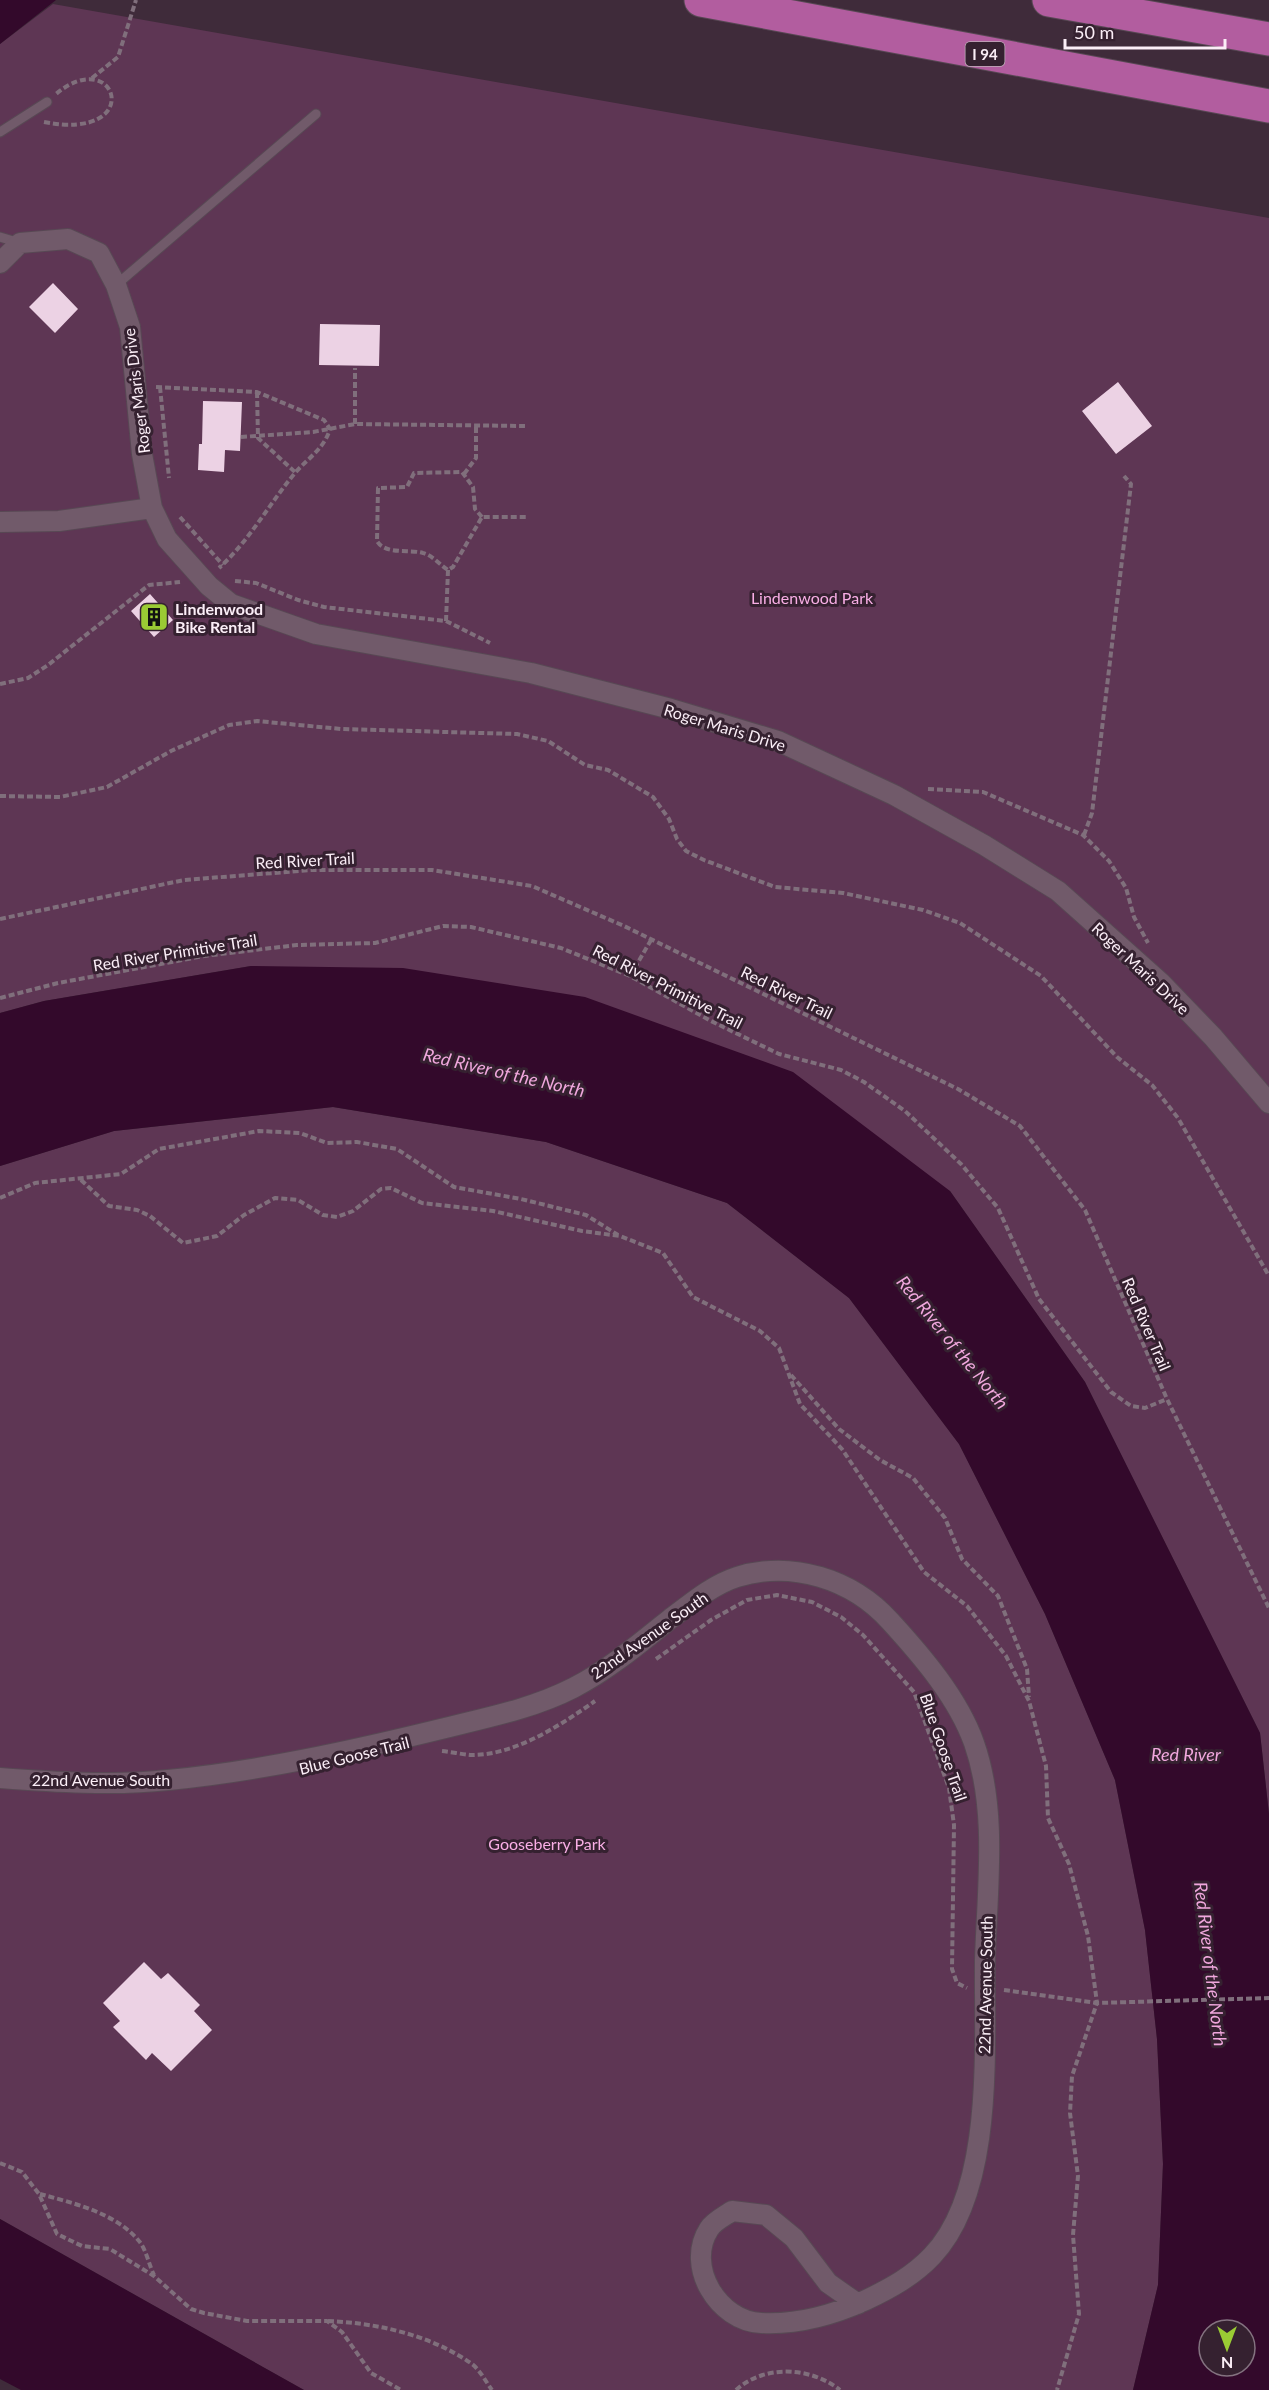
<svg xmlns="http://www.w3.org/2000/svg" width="1269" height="2390" font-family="Lato,sans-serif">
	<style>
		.green { fill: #5e3654 }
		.water { fill: #33092b; fill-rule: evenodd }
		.building { fill: #ecd2e4 }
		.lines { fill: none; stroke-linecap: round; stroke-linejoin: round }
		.lane-casing { stroke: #584854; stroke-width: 11 }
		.street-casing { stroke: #584854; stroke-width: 22 }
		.highway-casing { stroke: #584854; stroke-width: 35 }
		.path { stroke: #806f7c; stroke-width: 4; stroke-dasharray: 6 3; stroke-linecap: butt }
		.lane { stroke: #715a6a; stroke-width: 9 }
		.street { stroke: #715a6a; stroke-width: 20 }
		.highway { stroke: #b25d9f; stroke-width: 33 }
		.labels { text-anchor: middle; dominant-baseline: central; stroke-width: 6; stroke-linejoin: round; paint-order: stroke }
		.shield { fill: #352130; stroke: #c0b0bb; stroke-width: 1.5 }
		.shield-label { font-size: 15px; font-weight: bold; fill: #fbeef7 }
		.street-label { font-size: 16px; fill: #fbeef7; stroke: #352130 }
		.park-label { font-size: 16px; fill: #f8aee5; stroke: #352130 }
		.poi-label { font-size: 16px; font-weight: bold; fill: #fbeef7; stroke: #352130; text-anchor: start }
		.water-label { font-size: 18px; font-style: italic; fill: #f0a7dd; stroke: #352130 }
	</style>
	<rect width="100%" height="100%" fill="#3f2b3a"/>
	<path class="green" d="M 53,4 L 1269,218 L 1269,1814 L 1260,1733 L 1085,1382 L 950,1191 L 251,966 L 44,1001 L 0,1013 L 0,44 Z
		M 333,1107 L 546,1142 L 727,1203 L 849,1298 L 959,1444 L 1045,1614 L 1115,1780 L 1145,1930 L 1157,2039 L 1163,2164 L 1158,2285 L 1133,2390 L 304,2390 L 0,2219 L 0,1166 L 114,1131 Z"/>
	<path class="water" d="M 0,0 L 56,0 L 0,44 Z
		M 251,966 L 403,968 L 585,997 L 793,1072 L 950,1191 L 1085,1382 L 1260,1733 L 1269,1814 L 1269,2390 L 1133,2390 L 1158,2285 L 1163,2164 L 1157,2039 L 1145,1930 L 1115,1780 L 1045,1614 L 959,1444 L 849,1298 L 727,1203 L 546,1142 L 333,1107 L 114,1131 L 0,1166 L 0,1013 L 44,1001 ZM 1209,2330 L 1245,2330 L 1245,2366 L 1209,2366 Z
		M 0,2219 L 304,2390 L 21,2390 L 0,2379 Z"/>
	<path class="building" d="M 53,283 L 78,309 L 55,333 L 29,307 Z
		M 320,324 L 380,325 L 379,366 L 319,365 Z
		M 1118,382 L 1152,426 L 1116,454 L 1082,411 Z
		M 203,401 L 242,402 L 240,451 L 225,450 L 224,472 L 198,470 L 199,444 L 202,444 Z
		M 150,594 L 173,620 L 154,637 L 131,611 Z
		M 144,1962 L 161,1979 L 168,1973 L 200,2005 L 194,2011 L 212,2030 L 171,2071 L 152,2053 L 146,2060 L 113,2027 L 120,2021 L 103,2003 Z"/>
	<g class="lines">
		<g class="lane-casing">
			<path id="lane" d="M 0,132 L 47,102
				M 0,237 L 20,243
				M 116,285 L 316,114"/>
		</g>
		<g class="street-casing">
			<path id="street" d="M 0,263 L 20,243 L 68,239 L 99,253 L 116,285 L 130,327 L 142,454 L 152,508 L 167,539 L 209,586 L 231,604 L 316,634 L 531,673 L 671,709 L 778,741 L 894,795 L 984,845 L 1058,891 L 1161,983 L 1213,1037 L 1269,1103
				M 0,522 L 59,521 L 152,508
				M 0,1778 C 52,1782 116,1786 168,1780 C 260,1771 351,1751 441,1729 C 485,1718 532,1709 573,1688 C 608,1670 639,1644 670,1619 C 690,1604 712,1585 737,1577 C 792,1560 852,1579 890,1621 C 922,1656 958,1698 974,1743 C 998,1811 987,1890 985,1960 C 984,2046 995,2190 932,2256 C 913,2276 891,2288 866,2300 C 833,2315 798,2325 761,2323 C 718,2321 685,2266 709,2229 C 714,2221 725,2216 732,2211 L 766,2215 L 794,2238 L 828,2283 L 858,2304"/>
		</g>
		<g class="highway-casing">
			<path id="highway" d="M 701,0 L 1269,106
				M 1049,0 L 1269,39"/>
		</g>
		<path class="path" d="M 92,78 L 118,57 L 136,0
			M 44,122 C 147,142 117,43 56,94
			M 156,387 L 257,392 L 324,420 L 330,429 C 324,449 308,458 295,473 C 269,504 250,540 219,568
			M 160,387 L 169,478
			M 257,392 L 258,438 L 296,473
			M 355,424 L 355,368
			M 241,437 L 313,432 L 355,424 L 525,426
			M 464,474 L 476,458 L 476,426
			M 180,517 L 223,565
			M 482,517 L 475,509 L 473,487 L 462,472 L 414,473 L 407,487 L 378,488 L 377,541 C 385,555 409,549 423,553 C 432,555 440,565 448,570 L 453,567 L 482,517 L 527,517
			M 235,581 L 256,583 L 298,600 L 324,607 L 446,621 L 490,643
			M 446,621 L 448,570
			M 0,684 L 28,678 L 48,665 L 149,585 L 180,582
			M 928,789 L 983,792 L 1083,835 L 1109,861 L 1126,888 L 1134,917 L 1148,943
			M 0,796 L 60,797 L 107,787 L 171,751 L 229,725 L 257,721 L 341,729 L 517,734 L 548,741 L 585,765 L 608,770 L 653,797 L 669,819 L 677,839 L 686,851 L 704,860 L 775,887 L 843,893 L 923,910 L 960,923 L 1041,976 L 1117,1057 L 1152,1085 L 1178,1118 L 1269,1276
			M 1084,835 L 1092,813 L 1131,484 L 1124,476
			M 0,919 L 184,880 L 312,870 L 432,870 L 532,886 L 624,926 L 958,1089 L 1020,1126 L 1085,1210 L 1167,1399 L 1269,1608
			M 630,976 L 651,940
			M 0,998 L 58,983 L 204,956 L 297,945 L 375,943 L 443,926 L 471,927 L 561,948 L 630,976 L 711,1021 L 779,1054 L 841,1070 L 864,1082 L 905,1111 L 961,1164 L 998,1208 L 1039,1299 L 1111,1392 L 1131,1406 L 1145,1408 L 1167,1399
			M 81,1180 L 109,1206 L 137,1210 L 150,1216 L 183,1243 L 217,1236 L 244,1215 L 275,1198 L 298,1200 L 323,1215 L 337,1217 L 353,1211 L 381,1189 L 391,1188 L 422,1203 L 493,1211 L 582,1231 L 620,1236 L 663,1253 L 693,1297 L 760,1331 L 779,1348 L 800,1404 L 842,1449 L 924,1572 L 967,1606 L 1006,1656 L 1029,1701 L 1046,1766 L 1048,1818 L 1069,1864 L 1088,1936 L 1097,2003 L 1072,2076 L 1070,2113 L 1078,2176 L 1073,2235 L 1079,2314 L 1057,2390
			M 0,1198 L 35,1183 L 121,1174 L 159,1149 L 259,1131 L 300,1133 L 327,1143 L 357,1142 L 397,1149 L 454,1187 L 521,1199 L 586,1215 L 618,1235
			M 791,1375 L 839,1429 L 880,1460 L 913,1478 L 945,1518 L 962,1559 L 998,1596 L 1027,1669 L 1029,1697
			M 656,1659 L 711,1620 L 747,1600 L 777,1595 L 812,1602 L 841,1617 L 863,1635 L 914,1692 L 949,1788 L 954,1825 L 952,1969 L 957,1983 L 967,1988
			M 442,1751 C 451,1752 461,1754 470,1755 C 514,1756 561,1725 595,1701
			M 1004,1990 L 1097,2003 L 1269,1998
			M 0,2163 L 22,2172 L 39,2194 L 57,2234 L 82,2246 L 110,2249 L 154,2276 L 191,2309 L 204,2313 L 247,2321 L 327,2321 L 342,2332 L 371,2373 L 401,2390
			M 40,2194 C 73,2203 116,2213 139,2241 C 146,2249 149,2265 154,2275
			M 328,2321 C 377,2323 431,2335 472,2364 C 480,2370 486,2382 492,2390
			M 736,2390 C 765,2364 811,2367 840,2390"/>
		<use href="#lane" class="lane"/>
		<use href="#street" class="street"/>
		<use href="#highway" class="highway"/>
	</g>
	<defs>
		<g id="building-square" transform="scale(1.5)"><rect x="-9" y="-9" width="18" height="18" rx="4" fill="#9acb34" stroke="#352130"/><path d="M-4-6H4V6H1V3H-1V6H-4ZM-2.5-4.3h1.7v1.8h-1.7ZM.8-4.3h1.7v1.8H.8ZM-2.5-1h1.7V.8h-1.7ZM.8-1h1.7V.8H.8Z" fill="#111"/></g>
	</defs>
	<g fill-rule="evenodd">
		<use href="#building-square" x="154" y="617"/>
	</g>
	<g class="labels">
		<rect class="shield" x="965.5" y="42" width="39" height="24" rx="4.5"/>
		<g class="shield-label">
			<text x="985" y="54">I 94</text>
		</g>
		<g class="street-label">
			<text transform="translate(136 391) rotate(-97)">Roger Maris Drive</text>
			<text transform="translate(725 727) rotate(17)">Roger Maris Drive</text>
			<text transform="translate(305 860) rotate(-3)">Red River Trail</text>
			<text transform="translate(175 952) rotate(-9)">Red River Primitive Trail</text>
			<text transform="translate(1141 968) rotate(43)">Roger Maris Drive</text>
			<text transform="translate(668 986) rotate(27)">Red River Primitive Trail</text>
			<text transform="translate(787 992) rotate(26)">Red River Trail</text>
			<text transform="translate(1147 1324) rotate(67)">Red River Trail</text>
			<text transform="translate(649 1635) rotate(-35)">22nd Avenue South</text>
			<text transform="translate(944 1747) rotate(71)">Blue Goose Trail</text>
			<text transform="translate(354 1755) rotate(-14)">Blue Goose Trail</text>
			<text x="101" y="1779">22nd Avenue South</text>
			<text transform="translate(985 1985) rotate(-89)">22nd Avenue South</text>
		</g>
		<g class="park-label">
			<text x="812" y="597">Lindenwood Park</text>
			<text x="547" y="1843">Gooseberry Park</text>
		</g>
		<g class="poi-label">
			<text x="175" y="608">Lindenwood<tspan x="175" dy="18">Bike Rental</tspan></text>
		</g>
		<g class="water-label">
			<text transform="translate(504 1072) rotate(13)">Red River of the North</text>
			<text transform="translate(953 1342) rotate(51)">Red River of the North</text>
			<text x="1186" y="1754">Red River</text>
			<text transform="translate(1211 1964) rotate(83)">Red River of the North</text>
		</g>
	</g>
	<g transform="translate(1227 2348) rotate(180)"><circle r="28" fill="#352130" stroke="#847380" stroke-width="1.5"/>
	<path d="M0-4.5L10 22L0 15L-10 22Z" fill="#9acb34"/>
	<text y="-9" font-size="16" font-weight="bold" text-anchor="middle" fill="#fbeef7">N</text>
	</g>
	<path d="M1065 39v9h160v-9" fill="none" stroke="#fbeef7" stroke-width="3"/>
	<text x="1074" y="39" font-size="18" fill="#fbeef7" stroke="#352130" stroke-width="4.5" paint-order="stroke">50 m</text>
</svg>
